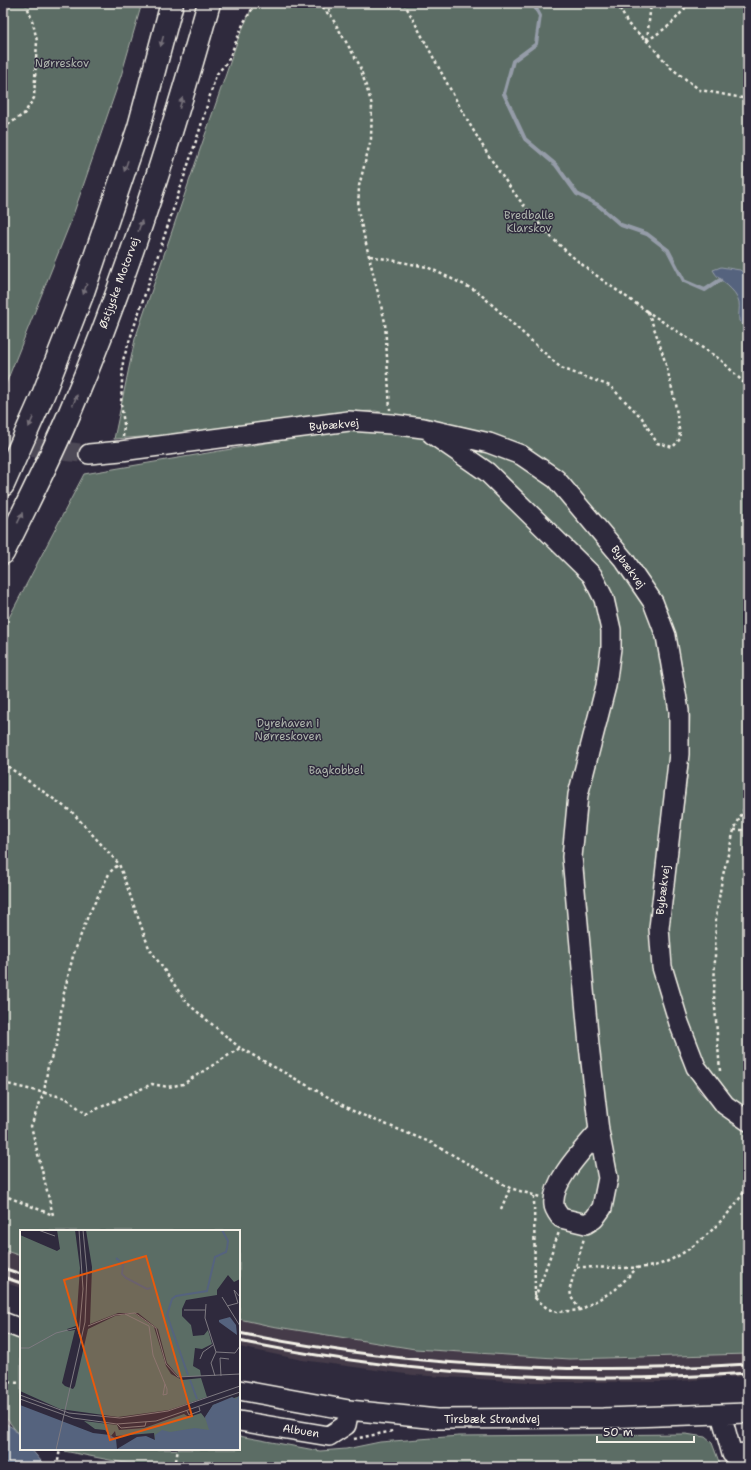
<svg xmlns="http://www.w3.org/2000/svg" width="751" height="1470" font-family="'Shantell Sans',sans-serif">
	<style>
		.built { fill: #443b48 }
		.green { fill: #5b6d65; stroke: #a8afa6 }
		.water { fill: #55637e; stroke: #959ca8 }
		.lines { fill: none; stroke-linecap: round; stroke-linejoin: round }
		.stream { stroke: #959ca8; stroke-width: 4 }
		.minor-tunnel { stroke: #4d4857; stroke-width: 19; stroke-dasharray: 19 10; stroke-linecap: butt }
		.minor-casing { stroke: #f4f1e8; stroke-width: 22 }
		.highway-casing { stroke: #f4f1e8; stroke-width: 25 }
		.path { stroke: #f4f1e8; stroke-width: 2.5; stroke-dasharray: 3 3; stroke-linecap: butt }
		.minor { stroke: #2f2a3d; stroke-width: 19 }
		.highway { stroke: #2f2a3d; stroke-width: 22 }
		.rail { stroke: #f4f1e8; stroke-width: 3 }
		.oneway { fill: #747079 }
		.labels { text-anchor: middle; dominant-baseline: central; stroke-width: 3; stroke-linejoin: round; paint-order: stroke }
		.park-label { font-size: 11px; fill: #afb6ad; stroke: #2f2a3d }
		.street-label { font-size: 11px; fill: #f4f1e8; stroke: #2f2a3d }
		.inset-river { fill: none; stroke: #55637e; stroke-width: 2 }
		.inset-road { fill: none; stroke: #7e7a81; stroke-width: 1 }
		.view { fill: #e8590c; fill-opacity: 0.15; stroke: #e8590c; stroke-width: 2 }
		.inset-edge { fill: none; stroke: #f4f1e8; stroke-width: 2 }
	</style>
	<rect width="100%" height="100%" fill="#2f2a3d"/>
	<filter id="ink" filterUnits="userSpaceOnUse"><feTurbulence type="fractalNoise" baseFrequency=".025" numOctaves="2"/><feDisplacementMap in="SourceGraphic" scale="8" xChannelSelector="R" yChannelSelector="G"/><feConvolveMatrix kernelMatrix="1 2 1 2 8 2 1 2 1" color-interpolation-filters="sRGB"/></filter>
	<g filter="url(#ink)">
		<path class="built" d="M 3,1250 L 21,1256 L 21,1288 L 3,1282 Z
			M 239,1319 L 272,1326 L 415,1349 L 570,1359 L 748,1354 L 748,1376 L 667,1382 L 527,1382 L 413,1375 L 302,1360 L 239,1347 Z"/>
		<path class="green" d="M 3,3 L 142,3 L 121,76 L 71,221 L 3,391 Z
			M 254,3 L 748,3 L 748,1109 L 736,1103 L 701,1062 L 688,1028 L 669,959 L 666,937 L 688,770 L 690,716 L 677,647 L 668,621 L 515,444 L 376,411 L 348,412 L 196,433 L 114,439 L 135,339 L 238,39 Z
			M 343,430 L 399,432 L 511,457 L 535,471 L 631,582 L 653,617 L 663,656 L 674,729 L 651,948 L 656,983 L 681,1058 L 699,1091 L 732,1124 L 748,1131 L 748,1354 L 570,1359 L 415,1349 L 271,1326 L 239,1319 L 239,1231 L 21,1231 L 21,1256 L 3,1250 L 3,629 L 84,474 Z
			M 3,1331 L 21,1337 L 21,1437 L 3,1414 Z
			M 686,1434 L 705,1437 L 712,1443 L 721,1467 L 145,1467 L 59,1450 L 239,1449 L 239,1436 L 320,1451 L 346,1449 L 380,1442 L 459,1436 Z"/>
		<path class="water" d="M 721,267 L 740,270 L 748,276 L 748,331 L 739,321 C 738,315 740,308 739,302 C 736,288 719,282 713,270 Z
			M 3,1422 L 13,1428 L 21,1438 L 21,1449 L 31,1449 L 46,1467 L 3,1467 Z"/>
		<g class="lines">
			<path class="stream" d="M 533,3 L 540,16 L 536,44 L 513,61 L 504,94 L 525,139 L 556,165 L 577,194 L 598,205 L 621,225 L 647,234 L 668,250 L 684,281 L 705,290 L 720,280"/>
			<path class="minor-tunnel" d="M 3,444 L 89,454"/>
			<g class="minor-casing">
				<path id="minor" d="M 432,434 L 487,472 L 592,575 L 604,599 L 611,630 L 611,648 L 606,686 L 578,795 L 572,857 L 589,1045 L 599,1131 L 608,1178 L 602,1208 L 594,1219 L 586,1224 L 561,1218 C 558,1214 554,1209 554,1205 C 551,1181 585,1148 599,1131
					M 89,454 L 121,451 L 349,421 L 391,424 L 423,428 L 489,443 L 521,455 L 556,479 L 625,561 L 653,602 L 666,636 L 679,711 L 679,754 L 659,928 L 662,967 L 679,1023 L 696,1067 L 725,1105 L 748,1121
					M 3,1322 L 21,1329
					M 239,1390 L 349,1410 L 437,1419 L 603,1418 L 748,1413
					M 721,1414 L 732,1454 L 748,1453
					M 239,1421 L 329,1436 L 346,1425 L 349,1410"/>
			</g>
			<g class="highway-casing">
				<path id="highway" d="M 3,485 L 43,395 L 82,295 L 139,127 L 172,3
					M 3,553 C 26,507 50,459 70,412 C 127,279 170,141 209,3"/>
			</g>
			<path class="path" d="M 318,3 L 331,17
				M 327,3 L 332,18 L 359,64 L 372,105 L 371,139 L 359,186 L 358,211 L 385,322 L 390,410
				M 404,3 C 447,80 482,160 542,227 C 572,261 611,286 648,312
				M 617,3 L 628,24 L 647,41 L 671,68 L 700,90 L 748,99
				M 647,40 L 651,3
				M 647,41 L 670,25 L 690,3
				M 3,128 L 24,114 L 34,98 L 37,41 L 33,23 L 26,3
				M 370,256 L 427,267 L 477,291 L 561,368 L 610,386 L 642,418 L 657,443 L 673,447 L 680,439 C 676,395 664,353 648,312 L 721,360 L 748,387
				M 123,437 L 124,424 L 121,404 L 123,360 L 200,129 L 214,82 L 216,75 L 228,61 L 244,22 L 256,3
				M 3,763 L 72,812 L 119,864 L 149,948 L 187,1003 L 240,1048
				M 734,830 L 748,830
				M 720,1071 L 714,995 L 716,917 L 722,879 L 734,830 L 748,801
				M 3,1083 L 66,1098 L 86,1114 L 152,1084 L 168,1087 L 183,1084 L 240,1048 L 355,1112 L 432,1143 L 510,1188 L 540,1197
				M 3,1195 L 53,1215 L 31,1126 L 44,1092 L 48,1066 L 57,1043 L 63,997 L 73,956 L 88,916 L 110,872 L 119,864
				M 534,1196 L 535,1298 L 559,1232
				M 501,1209 L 510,1188
				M 577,1267 C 600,1267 624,1269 647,1267 C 682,1264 728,1219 745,1190
				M 535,1298 L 548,1309 L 557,1312 L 580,1310 L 615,1290 L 638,1267
				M 580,1310 L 571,1297 L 570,1288 L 584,1238
				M 3,1382 L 21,1383
				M 354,1439 L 393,1431
				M 57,1467 L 60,1449
				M 175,1467 L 178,1449"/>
			<use href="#minor" class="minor"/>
			<use href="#highway" class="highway"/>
			<path class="rail" d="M 3,1268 L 21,1274
				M 3,1277 L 21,1283
				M 239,1333 C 407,1367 577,1375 748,1364
				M 239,1341 C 406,1375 578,1385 748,1373"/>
		</g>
		<defs><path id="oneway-solid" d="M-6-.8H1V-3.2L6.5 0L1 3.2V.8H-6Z"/></defs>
		<g class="oneway">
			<use href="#oneway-solid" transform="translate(162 41) rotate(105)"/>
			<use href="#oneway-solid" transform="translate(181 103) rotate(-74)"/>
			<use href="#oneway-solid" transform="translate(126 166) rotate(109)"/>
			<use href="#oneway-solid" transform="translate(140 226) rotate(-71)"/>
			<use href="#oneway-solid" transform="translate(85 289) rotate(109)"/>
			<use href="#oneway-solid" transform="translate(75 400) rotate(-68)"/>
			<use href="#oneway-solid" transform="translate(31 422) rotate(114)"/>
			<use href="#oneway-solid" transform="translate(20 518) rotate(-65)"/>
		</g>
	</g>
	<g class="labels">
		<g class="park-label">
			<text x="62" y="63">Nørreskov</text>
			<text x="529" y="215">Bredballe<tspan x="529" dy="13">Klarskov</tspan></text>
			<text x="288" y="723">Dyrehaven i<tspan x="288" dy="13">Nørreskoven</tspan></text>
			<text x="336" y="770">Bagkobbel</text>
		</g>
		<g class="street-label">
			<text transform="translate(119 283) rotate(-70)">Østjyske Motorvej</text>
			<text transform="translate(334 425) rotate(-5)">Bybækvej</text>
			<text transform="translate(628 567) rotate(54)">Bybækvej</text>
			<text transform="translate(663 890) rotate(-83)">Bybækvej</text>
			<text x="492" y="1419">Tirsbæk Strandvej</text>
			<text transform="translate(301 1431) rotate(9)">Albuen</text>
		</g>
	</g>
	<g transform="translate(20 1230)">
		<rect width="220" height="220" fill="#2f2a3d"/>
		<path d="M 37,0 L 55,0 L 60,38 L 56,96 L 47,99 L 48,101 L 55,100 L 42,153 L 45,156 L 53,159 L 55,156 L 68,99 L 95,86 L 114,83 L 134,97 L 146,136 L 151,144 L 162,150 L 181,148 L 187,167 L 149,180 L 98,187 L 40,179 L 0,161 L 0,5 L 37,21 L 40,19 ZM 66,0 L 220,0 L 220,49 L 214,52 L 208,45 L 197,60 L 197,65 L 166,70 L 162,79 L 162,86 L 171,95 L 173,106 L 184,105 L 188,100 L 192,114 L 182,119 L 175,118 L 173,136 L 180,140 L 181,146 L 159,147 L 147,133 L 138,99 L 118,83 L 98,83 L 70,94 L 72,37 ZM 220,166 L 220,220 L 135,211 L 134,203 L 96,206 L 95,201 L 91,206 L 85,200 L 75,199 L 64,191 L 97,195 L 99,200 L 124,198 L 164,184 L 169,187 L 181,183 L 185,188 L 193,175 Z" fill="#5b6d65"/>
		<path d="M 210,87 L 216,95 L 217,105 L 199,92 L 199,90 ZM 220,165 L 220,220 L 0,220 L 0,175 L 73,203 L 90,205 L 96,209 L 97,219 L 117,207 L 126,206 L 135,210 L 135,205 L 142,200 L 150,202 L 175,198 L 189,200 L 185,187 L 193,175 L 212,167 L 216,169 Z" fill="#55637e"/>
		<path class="inset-river" d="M 96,28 L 103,34 L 102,44 L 106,48 L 127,59 L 131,58M 168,145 L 147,85 L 152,69 L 156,66 L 187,61 L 195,27 L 206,22 L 207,18 L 208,11 L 202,0M 170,150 L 177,169"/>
		<path class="inset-road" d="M 18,0 L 35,6M 59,0 L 63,59 L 59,104M 202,67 L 220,96M 186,74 L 185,88 L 196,122 L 191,133 L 195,146M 207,76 L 218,73 L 214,60 L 220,67M 164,80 L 185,80M 105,84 L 129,96 L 133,125 L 147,159 L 147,164 L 143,165 L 145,154M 68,96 L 95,85 L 115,83 L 136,98 L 146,134 L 158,147 L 220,144M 0,118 L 9,118 L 36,103 L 56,98M 196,122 L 215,123 L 220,116M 180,129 L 183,122 L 193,115M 201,146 L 200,128 L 209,129M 0,165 L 49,183 L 100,188 L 148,181 L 220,156M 0,169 L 53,188 L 97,194 L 136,191 L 220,162M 167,181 L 169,185 L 180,181 L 179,177M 97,194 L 101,198 L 112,197 L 125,196 L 126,192M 36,220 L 65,92 L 67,43 L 63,0"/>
		<path class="view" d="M 126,26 L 172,186 L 90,210 L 44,50 Z"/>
		<rect width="220" height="220" class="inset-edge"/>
	</g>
	<rect width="751" height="1470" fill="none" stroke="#2f2a3d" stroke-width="16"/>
	<rect x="8" y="8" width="735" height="1454" fill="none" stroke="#f4f1e8" stroke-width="1.5" filter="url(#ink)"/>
	<path d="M597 1436v6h97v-6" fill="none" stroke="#f4f1e8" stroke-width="2"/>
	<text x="603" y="1436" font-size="12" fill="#f4f1e8" stroke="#2f2a3d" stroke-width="3" paint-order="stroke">50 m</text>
</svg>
